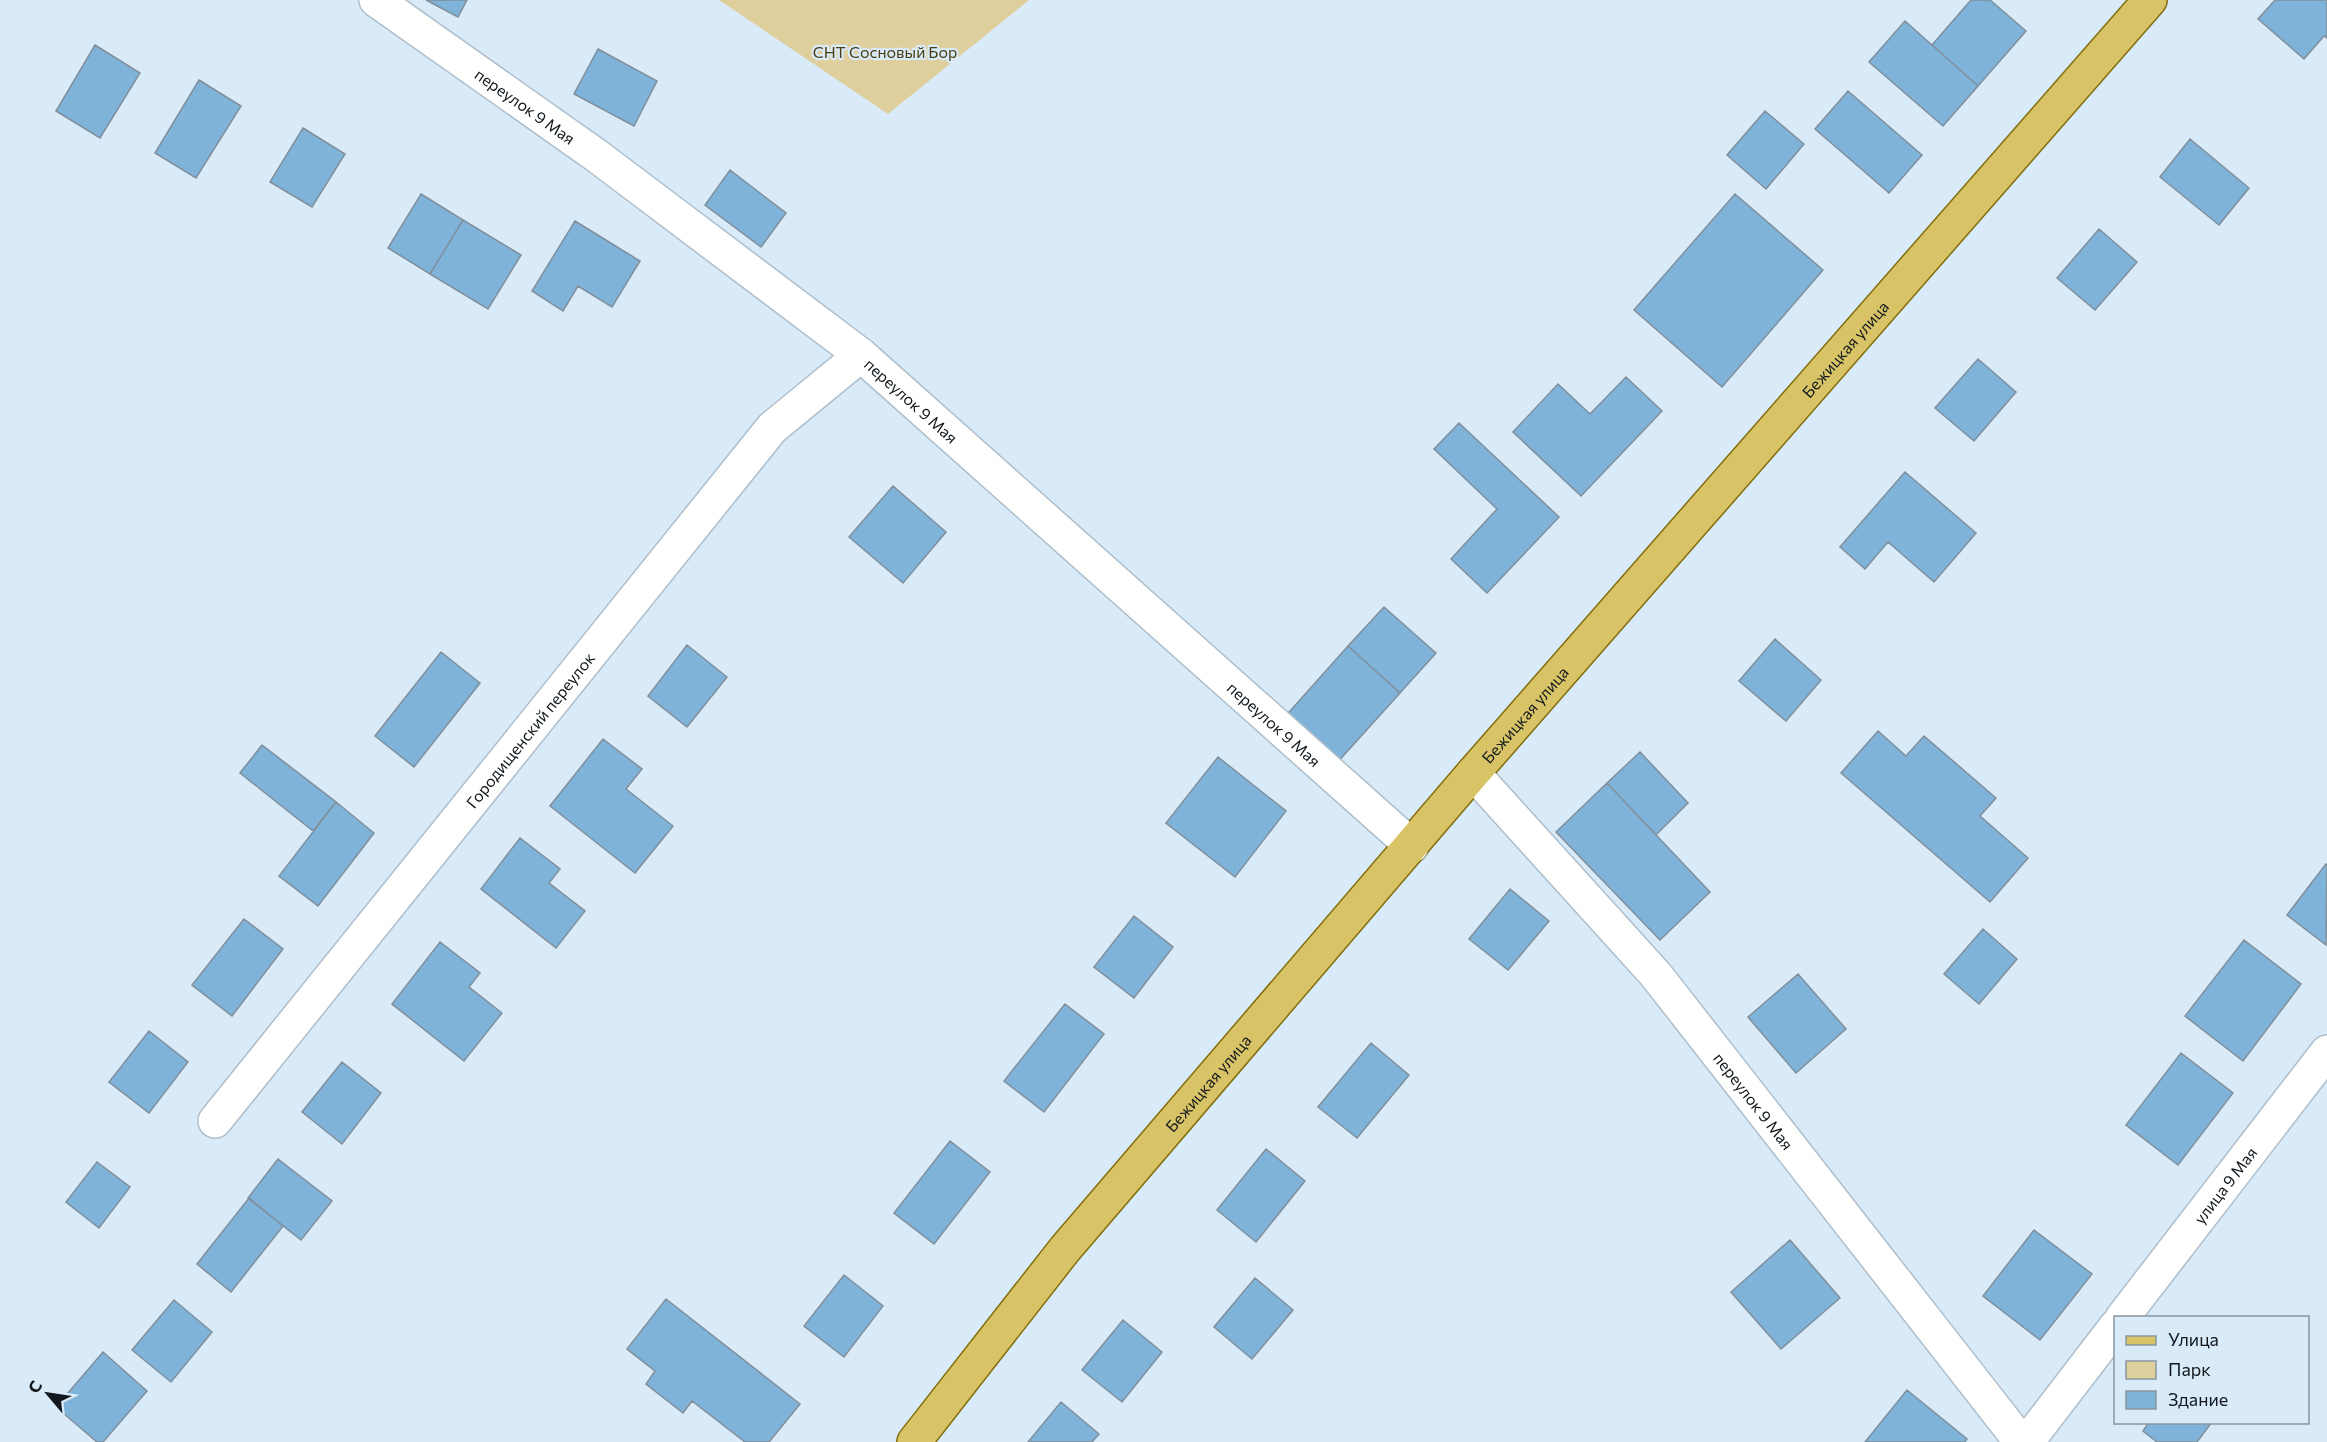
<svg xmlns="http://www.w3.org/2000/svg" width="2327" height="1442" font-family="Commissioner,sans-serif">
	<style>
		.green { fill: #dfcf9c }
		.building { fill: #7fb3d9; stroke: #808f9b; stroke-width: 1.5 }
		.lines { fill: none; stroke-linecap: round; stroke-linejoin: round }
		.street-casing { stroke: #aebecb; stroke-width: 36 }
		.primary-casing { stroke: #826e0b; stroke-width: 36 }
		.street { stroke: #fff; stroke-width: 33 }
		.primary { stroke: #d8c467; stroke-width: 33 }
		.labels { text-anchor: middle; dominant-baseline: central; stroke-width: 4.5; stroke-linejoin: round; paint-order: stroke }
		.park-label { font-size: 16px; fill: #4a3d0f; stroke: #d9eaf8 }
		.street-label { font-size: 16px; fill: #12181d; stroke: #d9eaf8 }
	</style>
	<rect width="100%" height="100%" fill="#d9eaf8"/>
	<path class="green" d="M 719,0 L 1029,0 L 888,114 Z"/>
	<path class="building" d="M 426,0 L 467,0 L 458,17 Z
		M 1971,0 L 1990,0 L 2026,31 L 1978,86 L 1932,45 Z
		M 2275,0 L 2327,0 L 2327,38 L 2324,36 L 2304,59 L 2258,19 Z
		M 1905,21 L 1978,86 L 1943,126 L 1869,62 Z
		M 95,45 L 140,73 L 100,138 L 56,111 Z
		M 598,49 L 657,81 L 634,126 L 574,94 Z
		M 199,80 L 241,106 L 196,178 L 155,153 Z
		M 1848,91 L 1922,155 L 1889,193 L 1815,129 Z
		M 1765,111 L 1804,144 L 1766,189 L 1727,155 Z
		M 303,128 L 345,154 L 312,207 L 270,182 Z
		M 2190,139 L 2249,188 L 2219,225 L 2160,177 Z
		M 730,170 L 786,213 L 761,247 L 705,205 Z
		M 421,194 L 463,220 L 430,274 L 388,248 Z
		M 1735,194 L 1823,270 L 1722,387 L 1634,310 Z
		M 463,220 L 521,255 L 488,309 L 430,274 Z
		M 575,221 L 640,261 L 612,307 L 578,286 L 563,311 L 532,291 Z
		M 2099,229 L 2137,262 L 2095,310 L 2057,278 Z
		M 1978,359 L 2016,392 L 1974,441 L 1935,408 Z
		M 1626,377 L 1662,411 L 1581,496 L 1513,432 L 1558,384 L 1590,414 Z
		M 1459,423 L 1559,517 L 1487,593 L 1451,559 L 1497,509 L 1434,449 Z
		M 1905,472 L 1976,533 L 1934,582 L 1888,542 L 1865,569 L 1840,547 Z
		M 893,486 L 946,532 L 903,583 L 849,537 Z
		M 1384,607 L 1436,653 L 1400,693 L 1348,646 Z
		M 1775,639 L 1821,680 L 1786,721 L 1739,681 Z
		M 687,645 L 727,677 L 687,727 L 648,696 Z
		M 1348,646 L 1400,693 L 1335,765 L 1283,719 Z
		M 441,652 L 480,683 L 414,767 L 375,736 Z
		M 1878,731 L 1906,756 L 1924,736 L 1996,798 L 1980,816 L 2028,858 L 1990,902 L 1841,773 Z
		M 603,739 L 642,769 L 626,789 L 673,826 L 635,873 L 550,806 Z
		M 262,745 L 336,802 L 313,831 L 240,773 Z
		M 1640,752 L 1688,803 L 1656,835 L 1607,783 Z
		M 1218,757 L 1286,811 L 1235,877 L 1166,823 Z
		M 1607,783 L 1710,892 L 1660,940 L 1556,832 Z
		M 336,802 L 374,833 L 318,906 L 279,876 Z
		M 520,838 L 560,869 L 549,883 L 585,911 L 556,948 L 481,889 Z
		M 2326,864 L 2327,865 L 2326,945 L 2287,915 Z
		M 1510,889 L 1549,921 L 1508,970 L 1469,939 Z
		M 1134,916 L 1173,947 L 1134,998 L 1094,967 Z
		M 244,919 L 283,949 L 232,1016 L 192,985 Z
		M 1983,929 L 2017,959 L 1979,1004 L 1944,974 Z
		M 2244,940 L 2301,984 L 2243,1061 L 2185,1016 Z
		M 440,942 L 480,973 L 469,987 L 502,1013 L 464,1061 L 392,1004 Z
		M 1798,974 L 1846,1029 L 1796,1073 L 1748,1017 Z
		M 1065,1004 L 1104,1034 L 1044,1112 L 1004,1081 Z
		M 149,1031 L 188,1062 L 149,1113 L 109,1082 Z
		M 1371,1043 L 1409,1075 L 1357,1138 L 1318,1107 Z
		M 2181,1053 L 2233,1093 L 2178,1165 L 2126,1125 Z
		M 342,1062 L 381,1093 L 342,1144 L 302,1112 Z
		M 950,1141 L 990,1172 L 934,1244 L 894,1213 Z
		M 1266,1149 L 1305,1181 L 1256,1242 L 1217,1210 Z
		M 278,1159 L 332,1201 L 301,1240 L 248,1198 Z
		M 97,1162 L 130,1187 L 99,1228 L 66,1202 Z
		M 249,1198 L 283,1226 L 231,1292 L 197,1264 Z
		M 2034,1230 L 2092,1274 L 2040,1340 L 1983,1296 Z
		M 1790,1240 L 1840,1298 L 1781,1349 L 1731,1292 Z
		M 844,1275 L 883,1306 L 844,1357 L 804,1326 Z
		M 1255,1278 L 1293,1310 L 1252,1359 L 1214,1327 Z
		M 666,1299 L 800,1404 L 769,1442 L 745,1442 L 692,1401 L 683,1413 L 646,1384 L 655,1371 L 627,1349 Z
		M 174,1300 L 212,1332 L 171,1382 L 132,1350 Z
		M 1123,1320 L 1162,1352 L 1122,1402 L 1082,1370 Z
		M 103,1352 L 147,1391 L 103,1442 L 97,1442 L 56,1407 Z
		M 1907,1390 L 1967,1439 L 1965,1442 L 1865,1442 Z
		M 1061,1402 L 1099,1434 L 1092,1442 L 1028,1442 Z
		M 2149,1422 L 2212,1422 L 2197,1442 L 2157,1442 L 2143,1431 Z"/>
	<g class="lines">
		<g class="street-casing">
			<g id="street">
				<path id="s1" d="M 376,0 L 597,156 L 861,355 L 1412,846"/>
				<path id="s2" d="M 1473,773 L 1656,975 L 2021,1442"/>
				<path id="s3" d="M 215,1121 L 772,428 L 861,355"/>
				<path id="s4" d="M 2122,1318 L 2327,1052"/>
				<path d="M 2027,1442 L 2116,1326"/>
			</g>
		</g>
		<g class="primary-casing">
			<g id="primary">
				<path id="s5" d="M 914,1442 L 1065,1249 L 1473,773 L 2150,0"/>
			</g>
		</g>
		<use href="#street" class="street"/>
		<use href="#primary" class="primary"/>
	</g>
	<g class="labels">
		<g class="park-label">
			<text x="885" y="51">СНТ Сосновый Бор</text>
		</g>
		<g class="street-label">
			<text stroke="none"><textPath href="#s1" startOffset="183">переулок 9 Мая</textPath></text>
			<text stroke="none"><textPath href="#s5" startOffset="1436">Бежицкая улица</textPath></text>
			<text stroke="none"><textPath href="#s1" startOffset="669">переулок 9 Мая</textPath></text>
			<text stroke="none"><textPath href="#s5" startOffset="950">Бежицкая улица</textPath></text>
			<text stroke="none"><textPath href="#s1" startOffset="1155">переулок 9 Мая</textPath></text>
			<text stroke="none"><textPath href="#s3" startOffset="502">Городищенский переулок</textPath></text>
			<text stroke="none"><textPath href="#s5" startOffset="464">Бежицкая улица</textPath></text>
			<text stroke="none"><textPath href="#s2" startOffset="432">переулок 9 Мая</textPath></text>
			<text stroke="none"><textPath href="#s4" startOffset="168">улица 9 Мая</textPath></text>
		</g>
	</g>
	<rect x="2114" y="1316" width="195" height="108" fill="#d9eaf8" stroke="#8996a0" stroke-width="1.5"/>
	<rect x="2126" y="1336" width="30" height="9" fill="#d8c467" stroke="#8996a0" stroke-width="1.5"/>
	<text x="2168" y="1346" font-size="18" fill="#12181d">Улица</text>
	<rect x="2126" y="1361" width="30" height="18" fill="#dfcf9c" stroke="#8996a0" stroke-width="1.5"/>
	<text x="2168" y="1376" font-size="18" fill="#12181d">Парк</text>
	<rect x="2126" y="1391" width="30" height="18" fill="#7fb3d9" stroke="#8996a0" stroke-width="1.5"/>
	<text x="2168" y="1406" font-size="18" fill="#12181d">Здание</text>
	<g transform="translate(48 1394) rotate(299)" stroke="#d9eaf8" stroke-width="4.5" paint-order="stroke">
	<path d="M0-4.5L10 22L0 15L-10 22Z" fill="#12181d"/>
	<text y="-9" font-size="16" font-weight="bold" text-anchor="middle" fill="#12181d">С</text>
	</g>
</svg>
